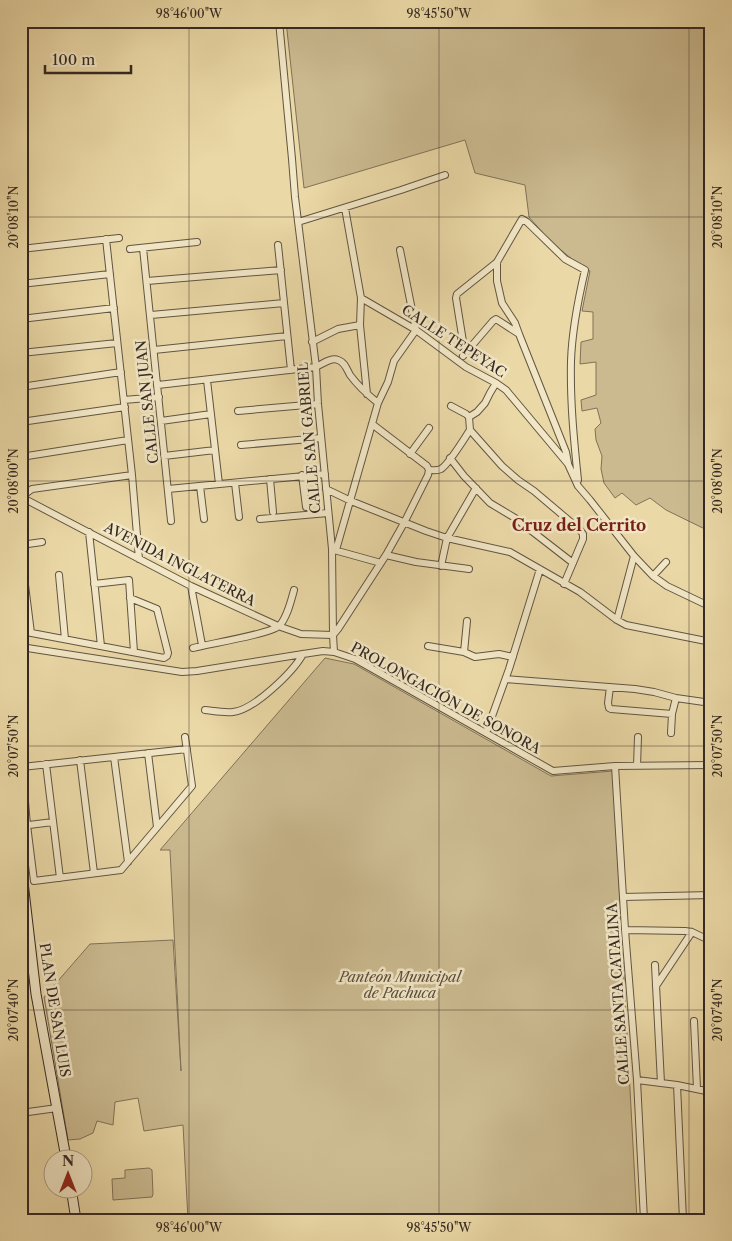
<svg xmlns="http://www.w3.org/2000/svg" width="732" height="1241" font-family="'Libre Caslon Text',serif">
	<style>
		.green { fill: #cbba90; stroke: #807259 }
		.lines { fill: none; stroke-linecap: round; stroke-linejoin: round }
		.street-casing { stroke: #625543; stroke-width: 8 }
		.secondary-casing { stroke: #352922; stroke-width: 11 }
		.street { stroke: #f1e6c5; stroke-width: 6 }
		.secondary { stroke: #f1e6c5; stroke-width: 9 }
		.ticks { fill: none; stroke: #352922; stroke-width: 1; stroke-opacity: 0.45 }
		.labels { text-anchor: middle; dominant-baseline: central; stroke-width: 5; stroke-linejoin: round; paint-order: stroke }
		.street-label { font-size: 14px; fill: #352922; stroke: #f1e6c5 }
		.park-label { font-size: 14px; font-style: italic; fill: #5a4d3e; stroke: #f1e6c5 }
		.quarter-label { font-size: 16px; font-weight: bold; fill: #7a1f14; stroke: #f1e6c5 }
		.neatline { fill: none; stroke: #352922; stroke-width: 2 }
		.ticks-label { font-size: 12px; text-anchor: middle; fill: #352922 }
	</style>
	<rect width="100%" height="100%" fill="#ead8a6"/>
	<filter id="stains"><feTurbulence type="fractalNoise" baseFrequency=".004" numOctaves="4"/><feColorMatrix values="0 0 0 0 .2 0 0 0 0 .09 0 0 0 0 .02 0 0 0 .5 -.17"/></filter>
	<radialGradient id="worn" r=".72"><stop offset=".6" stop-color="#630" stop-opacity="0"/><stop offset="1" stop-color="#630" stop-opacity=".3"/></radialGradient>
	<path class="green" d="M 286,21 L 711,21 L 711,532 L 666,510 L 650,498 L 636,505 L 622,493 L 615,498 L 604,483 L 601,469 L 602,456 L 596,440 L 595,429 L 601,423 L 597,408 L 582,411 L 581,400 L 596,395 L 596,362 L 580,364 L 581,342 L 593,339 L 593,312 L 582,311 L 590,271 L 578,264 L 551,242 L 529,217 L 525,185 L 475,173 L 465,140 L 304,188 Z
		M 325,658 L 354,664 L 551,776 L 613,771 L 637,1220 L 188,1220 L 183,1125 L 144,1131 L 138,1098 L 115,1102 L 113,1125 L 97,1121 L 93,1133 L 80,1139 L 68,1140 L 44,997 L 90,944 L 173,940 L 181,1071 L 170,850 L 160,850 Z
		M 149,1168 L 152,1170 L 153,1194 L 152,1197 L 113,1200 L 112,1179 L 125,1178 L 125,1170 Z"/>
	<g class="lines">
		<g class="street-casing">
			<path id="street" d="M 279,21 L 292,159 L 295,197 L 316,367 L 318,404 L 332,549 L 333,635 L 334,652
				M 345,208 L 361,298 L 360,325 L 367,394
				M 298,222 L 401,190 L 445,175
				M 106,239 L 132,475 L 139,559
				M 278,245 L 291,370
				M 143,248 L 171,521
				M 21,249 L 119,238
				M 130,249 L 197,242
				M 497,262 L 497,281 L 502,303 L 515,323 L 519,334
				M 147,281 L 281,270
				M 21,284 L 110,274
				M 361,298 L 416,330 L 466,367 L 496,383 L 506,390 L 568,464 L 578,486 L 590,500 L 634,556 L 653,576 L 667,586 L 711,607
				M 151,315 L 284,303
				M 21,319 L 114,308
				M 312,342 L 338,329 L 360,325
				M 154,350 L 287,336
				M 21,353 L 117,343
				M 465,354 L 456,298 L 457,294 L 497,262 L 522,219 L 527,222 L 565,259 L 585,270 C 578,300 572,331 571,361 C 570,401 574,441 578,480
				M 463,356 L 493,321 L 496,319 L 519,334 L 566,452 L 568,463
				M 207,380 L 219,484
				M 158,385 L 316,367 C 322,364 332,357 338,360 C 345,362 347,370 350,375 C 358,386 368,395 378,403
				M 21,387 L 121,372
				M 124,400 L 159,397
				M 451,406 L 466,414 L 469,417
				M 238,411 L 318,404
				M 469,417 L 477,412 L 485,403 L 490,393 L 496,383
				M 161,421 L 211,414
				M 21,422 L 125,407
				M 372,424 L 427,466 L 429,470
				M 470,430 L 502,466 L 518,480 L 534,491 L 579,529 L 583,534 L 583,539 L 564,584
				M 241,445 L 321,438
				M 410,454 L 429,428
				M 164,456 L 215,450
				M 21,457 L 128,440
				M 450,458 L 464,476 L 490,503 L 515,518 L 573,563
				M 429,470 C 433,470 437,471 441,469 C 449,464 464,439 470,430 L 469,417
				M 132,475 L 32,489 L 21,497 L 191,586 L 278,626 L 301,634 L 333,635 L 338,629 L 386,555 L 404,523 L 428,475 L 429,470
				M 302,475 L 306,507
				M 270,479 L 273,512
				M 235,483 L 239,517
				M 200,486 L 204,519
				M 168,489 L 325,474
				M 326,489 L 351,501 L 426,531 L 447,538 L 510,552 L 580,592 L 617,620 L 626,625 L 711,642
				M 260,519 L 328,513
				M 89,532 L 101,646
				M 21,545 L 42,542
				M 334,550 L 381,563
				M 336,550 L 378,403 L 388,382 L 394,361 L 416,330 L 400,250
				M 386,555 L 416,562 L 469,569
				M 441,566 L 447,538 L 476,488
				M 59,575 L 65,639
				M 653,576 L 666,562
				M 24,577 L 31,633
				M 94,584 L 129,580 L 134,652
				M 191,586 L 202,645
				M 617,620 L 634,556
				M 21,631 L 164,658 L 167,656 L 168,653 L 157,609 L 130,598
				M 428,646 L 464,652 L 475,657 L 499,654 L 513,657
				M 21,647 L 182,672 L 197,671 L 303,654 L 323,651 L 334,652 L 355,659 L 553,771 L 615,766 L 711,765
				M 193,648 C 208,644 270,634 279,626 C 287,618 291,601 294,590
				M 464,652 L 467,621
				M 506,679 L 635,689 L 654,692 L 676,698 L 711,703
				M 610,687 L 608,703 L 609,708 L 611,709 L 672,714
				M 205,710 C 214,711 224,713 233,712 C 254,710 293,672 303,654
				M 486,733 L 509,669 L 540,569
				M 671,733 L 672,714 L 676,698
				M 185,737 L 192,786 L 121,870 L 34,881 L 27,825 L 22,767 L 187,749
				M 148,753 L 157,827
				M 114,757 L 128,862
				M 80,760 L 94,873
				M 46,764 L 60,878
				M 615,766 L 625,930 L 637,1080 L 644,1220
				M 637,766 L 638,737
				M 21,826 L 53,822
				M 623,897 L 711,895
				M 625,930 L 685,931 L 692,932 L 711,941
				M 655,965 L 661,1083
				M 656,986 L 692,932
				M 694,1021 L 697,1089
				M 637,1080 L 677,1085 L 711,1092
				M 677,1085 L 683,1220
				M 21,1113 L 57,1108
				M 21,1134 L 24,1148"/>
		</g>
		<g class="secondary-casing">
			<path id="secondary" d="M 21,865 L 36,994 L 66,1158
				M 71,1188 L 76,1220"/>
		</g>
		<use href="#street" class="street"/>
		<use href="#secondary" class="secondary"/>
	</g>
	<path class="ticks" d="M 189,21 L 189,1220M 439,21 L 439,1220M 689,21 L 689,1220M 21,217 L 711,217M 21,481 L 711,481M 21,746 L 711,746M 21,1010 L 711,1010"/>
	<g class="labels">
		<g class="street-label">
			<text transform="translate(454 341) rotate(33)">CALLE TEPEYAC</text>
			<text transform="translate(147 402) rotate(-96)">CALLE SAN JUAN</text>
			<text transform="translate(309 438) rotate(-95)">CALLE SAN GABRIEL</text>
			<text transform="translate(180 564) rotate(27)">AVENIDA INGLATERRA</text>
			<text transform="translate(446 698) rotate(29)">PROLONGACIÓN DE SONORA</text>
			<text transform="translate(618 994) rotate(-94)">CALLE SANTA CATALINA</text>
			<text transform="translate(55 1010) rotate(81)">PLAN DE SAN LUIS</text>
		</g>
		<g class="park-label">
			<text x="400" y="977">Panteón Municipal<tspan x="400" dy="16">de Pachuca</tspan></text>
		</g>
		<g class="quarter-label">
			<text x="579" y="525">Cruz del Cerrito</text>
		</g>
	</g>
	<rect width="732" height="1241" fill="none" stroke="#ead8a6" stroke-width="55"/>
	<g transform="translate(68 1174)"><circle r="24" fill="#f1e6c5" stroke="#a69a84"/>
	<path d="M0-4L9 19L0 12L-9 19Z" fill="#8f2418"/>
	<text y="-8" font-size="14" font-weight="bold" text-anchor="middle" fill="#352922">N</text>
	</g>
	<path d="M45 65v8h86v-8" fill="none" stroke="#352922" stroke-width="2.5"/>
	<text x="52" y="65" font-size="15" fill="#352922" stroke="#f1e6c5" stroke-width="4" paint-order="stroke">100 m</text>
	<rect x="28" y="28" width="676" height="1186" class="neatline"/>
	<g class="ticks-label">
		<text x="189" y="18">98°46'00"W</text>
		<text x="439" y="18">98°45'50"W</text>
		<text transform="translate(14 217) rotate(-90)" y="4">20°08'10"N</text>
		<text transform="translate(718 217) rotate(-90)" y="4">20°08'10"N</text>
		<text transform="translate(14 481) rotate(-90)" y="4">20°08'00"N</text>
		<text transform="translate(718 481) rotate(-90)" y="4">20°08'00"N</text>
		<text transform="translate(14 746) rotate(-90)" y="4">20°07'50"N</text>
		<text transform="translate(718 746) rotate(-90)" y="4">20°07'50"N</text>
		<text transform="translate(14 1010) rotate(-90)" y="4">20°07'40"N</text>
		<text transform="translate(718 1010) rotate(-90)" y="4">20°07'40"N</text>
		<text x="189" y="1232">98°46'00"W</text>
		<text x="439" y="1232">98°45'50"W</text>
	</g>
	<rect width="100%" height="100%" filter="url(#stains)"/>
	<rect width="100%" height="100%" fill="url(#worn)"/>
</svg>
